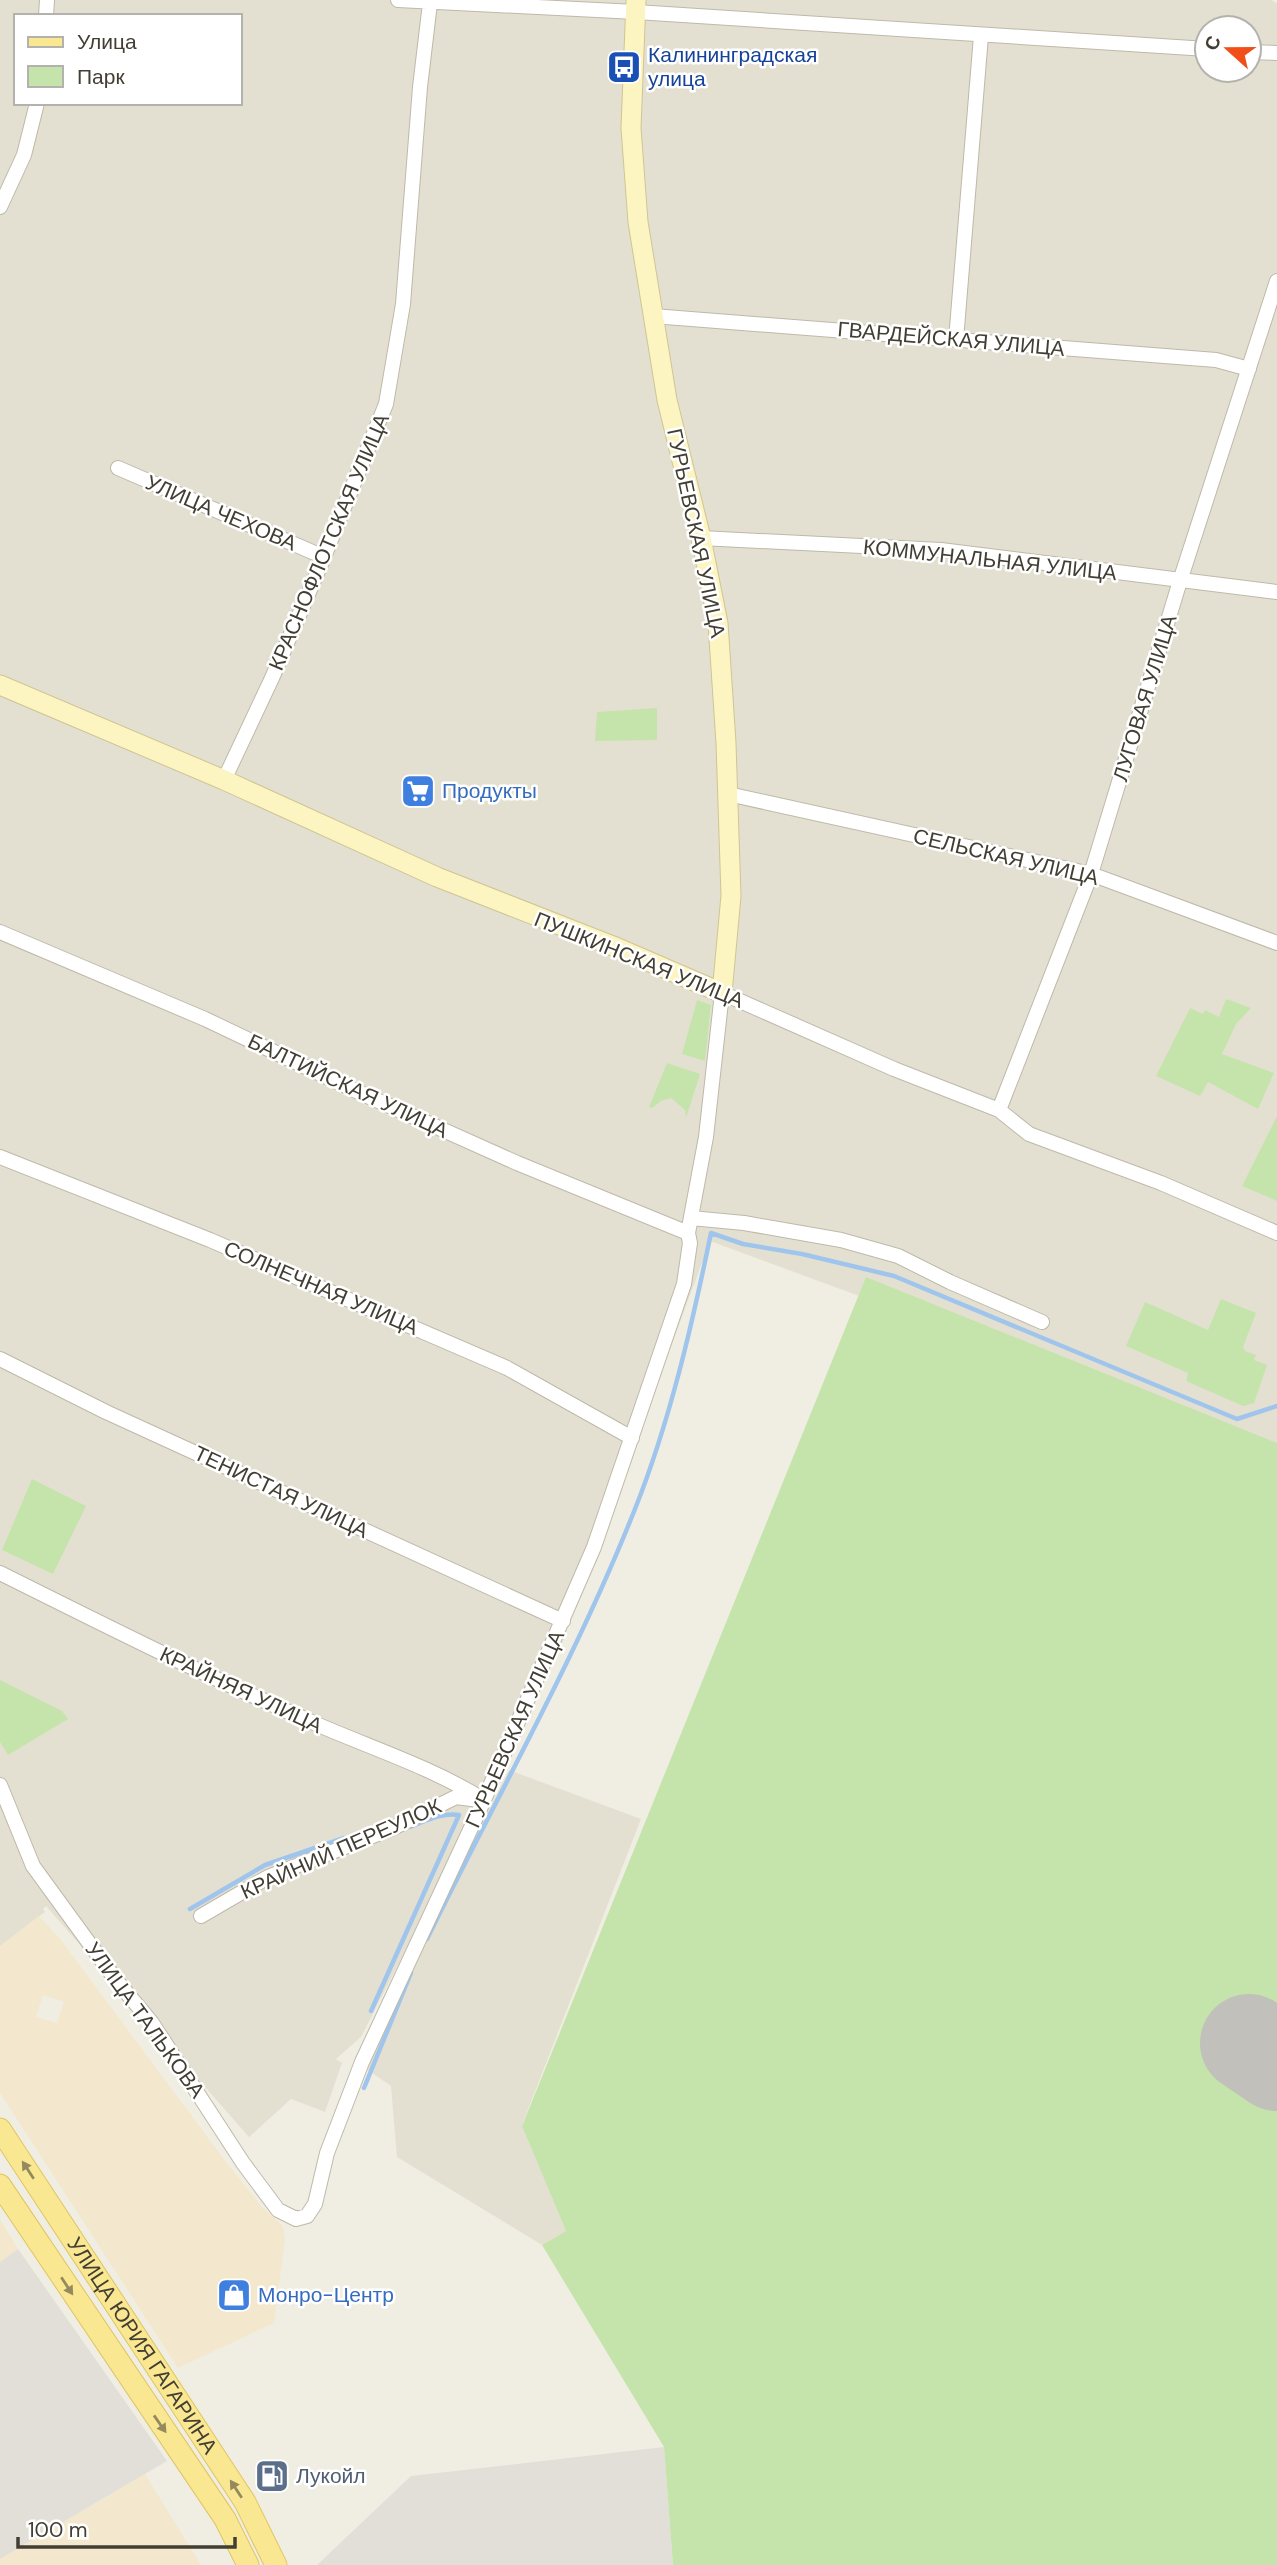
<svg xmlns="http://www.w3.org/2000/svg" width="1277" height="2565" font-family="'DM Sans',sans-serif">
	<style>
		.residential { fill: #e4e0d1; fill-rule: evenodd }
		.commercial { fill: #f3e7cd; fill-rule: evenodd }
		.industrial { fill: #e2dfd8 }
		.green { fill: #c5e4ac }
		.lines { fill: none; stroke-linecap: round; stroke-linejoin: round }
		.stream { stroke: #a0c5ec; stroke-width: 4.5 }
		.runway { stroke: #c1c0ba; stroke-width: 98 }
		.street-casing { stroke: #beb9a9; stroke-width: 16 }
		.secondary-casing { stroke: #cfc594; stroke-width: 21 }
		.primary-casing { stroke: #dec563; stroke-width: 23 }
		.street { stroke: #fff; stroke-width: 14 }
		.secondary { stroke: #fcf4c1; stroke-width: 19 }
		.primary { stroke: #fae792; stroke-width: 21 }
		.oneway { fill: #958a5e }
		.labels { text-anchor: middle; dominant-baseline: central; stroke-width: 5; stroke-linejoin: round; paint-order: stroke }
		.transit-label { font-size: 21px; fill: #164399; stroke: #fff; text-anchor: start }
		.street-label { font-size: 21px; fill: #423e33; stroke: #fff }
		.shop-label { font-size: 21px; fill: #366cbe; stroke: #fff; text-anchor: start }
		.service-label { font-size: 21px; fill: #4e5e75; stroke: #fff; text-anchor: start }
	</style>
	<rect width="100%" height="100%" fill="#f0eee3"/>
	<path class="residential" d="M 0,0 L 1271,0 L 1277,3 L 1277,1450 L 710,1241 L 559,1651 L 361,2037 L 336,2059 L 342,2063 L 325,2112 L 291,2099 L 249,2137 L 46,1906 L 43,1909 L 45,1912 L 30,1923 L 0,1955 ZM 16,16 L 240,16 L 240,103 L 16,103 ZM 1207,28 L 1249,28 L 1249,70 L 1207,70 Z
		M 509,1770 L 641,1819 L 522,2125 L 566,2231 L 542,2245 L 397,2157 L 391,2086 L 365,2068 L 451,1883 Z"/>
	<path class="commercial" d="M 39,1916 L 61,1940 L 226,2162 L 262,2207 L 283,2226 L 285,2240 L 274,2323 L 178,2368 L 0,2093 L 0,1946 ZM 43,1995 L 64,2002 L 57,2023 L 36,2017 Z
		M 0,2220 L 18,2249 L 0,2262 Z
		M 145,2474 L 201,2565 L 0,2565 L 0,2559 Z"/>
	<path class="industrial" d="M 18,2249 L 167,2461 L 0,2559 L 0,2262 Z
		M 664,2447 L 673,2565 L 317,2565 L 411,2476 Z"/>
	<path class="green" d="M 657,708 L 657,740 L 595,741 L 597,712 Z
		M 1226,999 L 1251,1008 L 1236,1024 L 1222,1054 L 1274,1073 L 1258,1109 L 1208,1082 L 1200,1096 L 1156,1076 L 1190,1008 L 1203,1014 L 1205,1010 L 1219,1017 Z
		M 697,1000 L 711,1005 L 705,1061 L 682,1054 Z
		M 667,1063 L 700,1074 L 686,1118 L 685,1110 L 671,1098 L 661,1101 L 652,1108 L 649,1107 Z
		M 1277,1116 L 1277,1201 L 1242,1186 Z
		M 866,1277 L 1277,1443 L 1277,2044 L 1254,2028 L 1238,2051 L 1277,2077 L 1277,2565 L 673,2565 L 664,2447 L 542,2245 L 566,2231 L 522,2126 Z
		M 1221,1299 L 1256,1313 L 1243,1347 L 1245,1351 L 1256,1355 L 1254,1360 L 1267,1365 L 1254,1403 L 1243,1406 L 1186,1381 L 1188,1373 L 1126,1346 L 1145,1302 L 1208,1330 Z
		M 32,1479 L 86,1506 L 53,1574 L 2,1550 Z
		M 0,1680 L 62,1711 L 68,1719 L 8,1755 L 0,1742 Z"/>
	<g class="lines">
		<path class="stream" d="M 190,1909 L 265,1865 L 344,1838
			M 427,1939 C 497,1796 576,1658 635,1509 C 670,1421 692,1325 711,1233 L 743,1244 L 802,1254 L 894,1276 L 1237,1419 L 1277,1406
			M 371,2011 L 459,1815 C 443,1812 425,1821 410,1827
			M 364,2088 L 411,1973"/>
		<path class="runway" d="M 1249,2043 L 1277,2062"/>
		<g class="street-casing">
			<path id="street" d="M 398,0 L 636,12 L 1207,49
				M 46,16 L 47,0
				M 1249,52 L 1277,53
				M 0,207 L 24,155 L 37,103
				M 653,316 L 1216,360 L 1249,369
				M 956,340 L 981,36
				M 118,468 L 324,557
				M 701,538 L 941,550 L 1277,592
				M 224,780 L 272,678 L 324,557 L 386,404 L 403,304 L 420,87 L 430,3
				M 728,794 L 1091,874 L 1277,943
				M 0,932 L 205,1019 L 354,1090 L 517,1163 L 688,1233 L 690,1243 L 684,1284 L 594,1547 L 484,1800 L 362,2062 L 327,2153 L 315,2204 L 307,2216 L 296,2219 L 278,2210 L 243,2163 L 152,2023 L 116,1980 L 33,1866 L 0,1785
				M 999,1110 L 1091,874 L 1180,581 L 1277,281
				M 0,1157 L 210,1240 L 507,1368 L 632,1438
				M 691,1218 L 744,1223 L 841,1240 L 898,1256 L 950,1282 L 1042,1322
				M 688,1233 L 706,1137 L 722,993 L 894,1069 L 999,1110 L 1029,1134 L 1161,1183 L 1277,1233
				M 0,1359 L 106,1412 L 563,1621
				M 0,1573 C 104,1625 208,1677 314,1723 C 371,1748 431,1767 484,1800
				M 201,1916 L 268,1877 L 393,1828 L 456,1797 L 479,1800"/>
		</g>
		<g class="secondary-casing">
			<path id="secondary" d="M 0,685 L 224,780 L 437,877 L 613,946 L 722,993 L 731,896 L 726,743 L 718,623 L 701,538 L 667,400 L 638,222 L 631,128 L 636,0"/>
		</g>
		<g class="primary-casing">
			<g id="primary">
				<path id="s1" d="M 0,2129 L 245,2502 L 276,2565"/>
				<path d="M 0,2185 L 225,2519 L 248,2565"/>
			</g>
		</g>
		<use href="#street" class="street"/>
		<use href="#secondary" class="secondary"/>
		<use href="#primary" class="primary"/>
	</g>
	<defs><path id="oneway-solid" d="M-6-.8H1V-3.2L6.5 0L1 3.2V.8H-6Z" transform="scale(1.75)"/></defs>
	<g class="oneway">
		<use href="#oneway-solid" transform="translate(28 2170) rotate(-123)"/>
		<use href="#oneway-solid" transform="translate(67 2286) rotate(57)"/>
		<use href="#oneway-solid" transform="translate(160 2424) rotate(55)"/>
		<use href="#oneway-solid" transform="translate(236 2489) rotate(-123)"/>
	</g>
	<defs>
		<g id="bus-square" transform="scale(1.75)"><rect x="-9" y="-9" width="18" height="18" rx="4" fill="#1a4fb4" stroke="#fff"/><path d="M-5-6H5V4H4V6H2V4H-2V6H-4V4H-5ZM-3.5-4V0h7V-4ZM-3.5 1.2v1.5H-2V1.2ZM2 1.2v1.5H3.5V1.2Z" fill="#fff"/></g>
		<g id="supermarket-square" transform="scale(1.75)"><rect x="-9" y="-9" width="18" height="18" rx="4" fill="#3f7fe0" stroke="#fff"/><path d="M-6-5.5h2.5l.6 2H6L4.5 2H-2.5L-4.4-4H-6ZM-1.5 3.2a1.3 1.3 0 1 0 .1 0ZM3 3.2a1.3 1.3 0 1 0 .1 0Z" fill="#fff"/></g>
		<g id="shop-square" transform="scale(1.75)"><rect x="-9" y="-9" width="18" height="18" rx="4" fill="#3f7fe0" stroke="#fff"/><path d="M-5-2.5h2.3a2.7 3.5 0 0 1 5.4 0H5L5.5 6h-11ZM-1.5-2.5h3a1.5 2.3 0 0 0-3 0Z" fill="#fff"/></g>
		<g id="fuel-square" transform="scale(1.75)"><rect x="-9" y="-9" width="18" height="18" rx="4" fill="#5c6f8a" stroke="#fff"/><path d="M-5.5-6h7V0h2V4h1.3V-2.5L3-4.5l.8-.8L6-3V5H2.5V1h-1V6h-7ZM-4.2-4.7v3.2H.2V-4.7Z" fill="#fff"/></g>
	</defs>
	<g fill-rule="evenodd">
		<use href="#bus-square" x="624" y="67"/>
		<use href="#supermarket-square" x="418" y="791"/>
		<use href="#shop-square" x="234" y="2295"/>
		<use href="#fuel-square" x="272" y="2476"/>
	</g>
	<g class="labels">
		<g class="transit-label">
			<text x="648" y="55">Калининградская<tspan x="648" dy="24">улица</tspan></text>
		</g>
		<g class="street-label">
			<text transform="translate(951 339) rotate(5)">ГВАРДЕЙСКАЯ УЛИЦА</text>
			<text transform="translate(221 513) rotate(23)">УЛИЦА ЧЕХОВА</text>
			<text transform="translate(696 533) rotate(78)">ГУРЬЕВСКАЯ УЛИЦА</text>
			<text transform="translate(329 542) rotate(-67)">КРАСНОФЛОТСКАЯ УЛИЦА</text>
			<text transform="translate(990 560) rotate(6)">КОММУНАЛЬНАЯ УЛИЦА</text>
			<text transform="translate(1145 698) rotate(-73)">ЛУГОВАЯ УЛИЦА</text>
			<text transform="translate(1006 857) rotate(13)">СЕЛЬСКАЯ УЛИЦА</text>
			<text transform="translate(639 960) rotate(22)">ПУШКИНСКАЯ УЛИЦА</text>
			<text transform="translate(348 1086) rotate(25)">БАЛТИЙСКАЯ УЛИЦА</text>
			<text transform="translate(321 1288) rotate(23)">СОЛНЕЧНАЯ УЛИЦА</text>
			<text transform="translate(281 1492) rotate(25)">ТЕНИСТАЯ УЛИЦА</text>
			<text transform="translate(241 1690) rotate(25)">КРАЙНЯЯ УЛИЦА</text>
			<text transform="translate(515 1729) rotate(-66)">ГУРЬЕВСКАЯ УЛИЦА</text>
			<text transform="translate(341 1849) rotate(-24)">КРАЙНИЙ ПЕРЕУЛОК</text>
			<text transform="translate(145 2020) rotate(54)">УЛИЦА ТАЛЬКОВА</text>
			<text stroke="none"><textPath href="#s1" startOffset="259">УЛИЦА ЮРИЯ ГАГАРИНА</textPath></text>
		</g>
		<g class="shop-label">
			<text x="442" y="791">Продукты</text>
			<text x="258" y="2295">Монро-Центр</text>
		</g>
		<g class="service-label">
			<text x="296" y="2476">Лукойл</text>
		</g>
	</g>
	<rect x="14" y="14" width="228" height="91" fill="#ffffff" stroke="#b3b2ad" stroke-width="2"/>
	<rect x="28" y="37" width="35" height="10" fill="#fae792" stroke="#b3b2ad" stroke-width="2"/>
	<text x="77" y="49" font-size="21" fill="#423e33">Улица</text>
	<rect x="28" y="66" width="35" height="21" fill="#c5e4ac" stroke="#b3b2ad" stroke-width="2"/>
	<text x="77" y="84" font-size="21" fill="#423e33">Парк</text>
	<g transform="translate(1228 49) rotate(291)"><circle r="33" fill="#ffffff" stroke="#b3b2ad" stroke-width="2"/>
	<path d="M0-5L12 26L0 18L-12 26Z" fill="#f14f19"/>
	<text y="-10" font-size="19" font-weight="bold" text-anchor="middle" fill="#423e33">С</text>
	</g>
	<path d="M18 2537v10h217v-10" fill="none" stroke="#423e33" stroke-width="3.5"/>
	<text x="28" y="2537" font-size="21" fill="#423e33" stroke="#ffffff" stroke-width="5" paint-order="stroke">100 m</text>
</svg>
